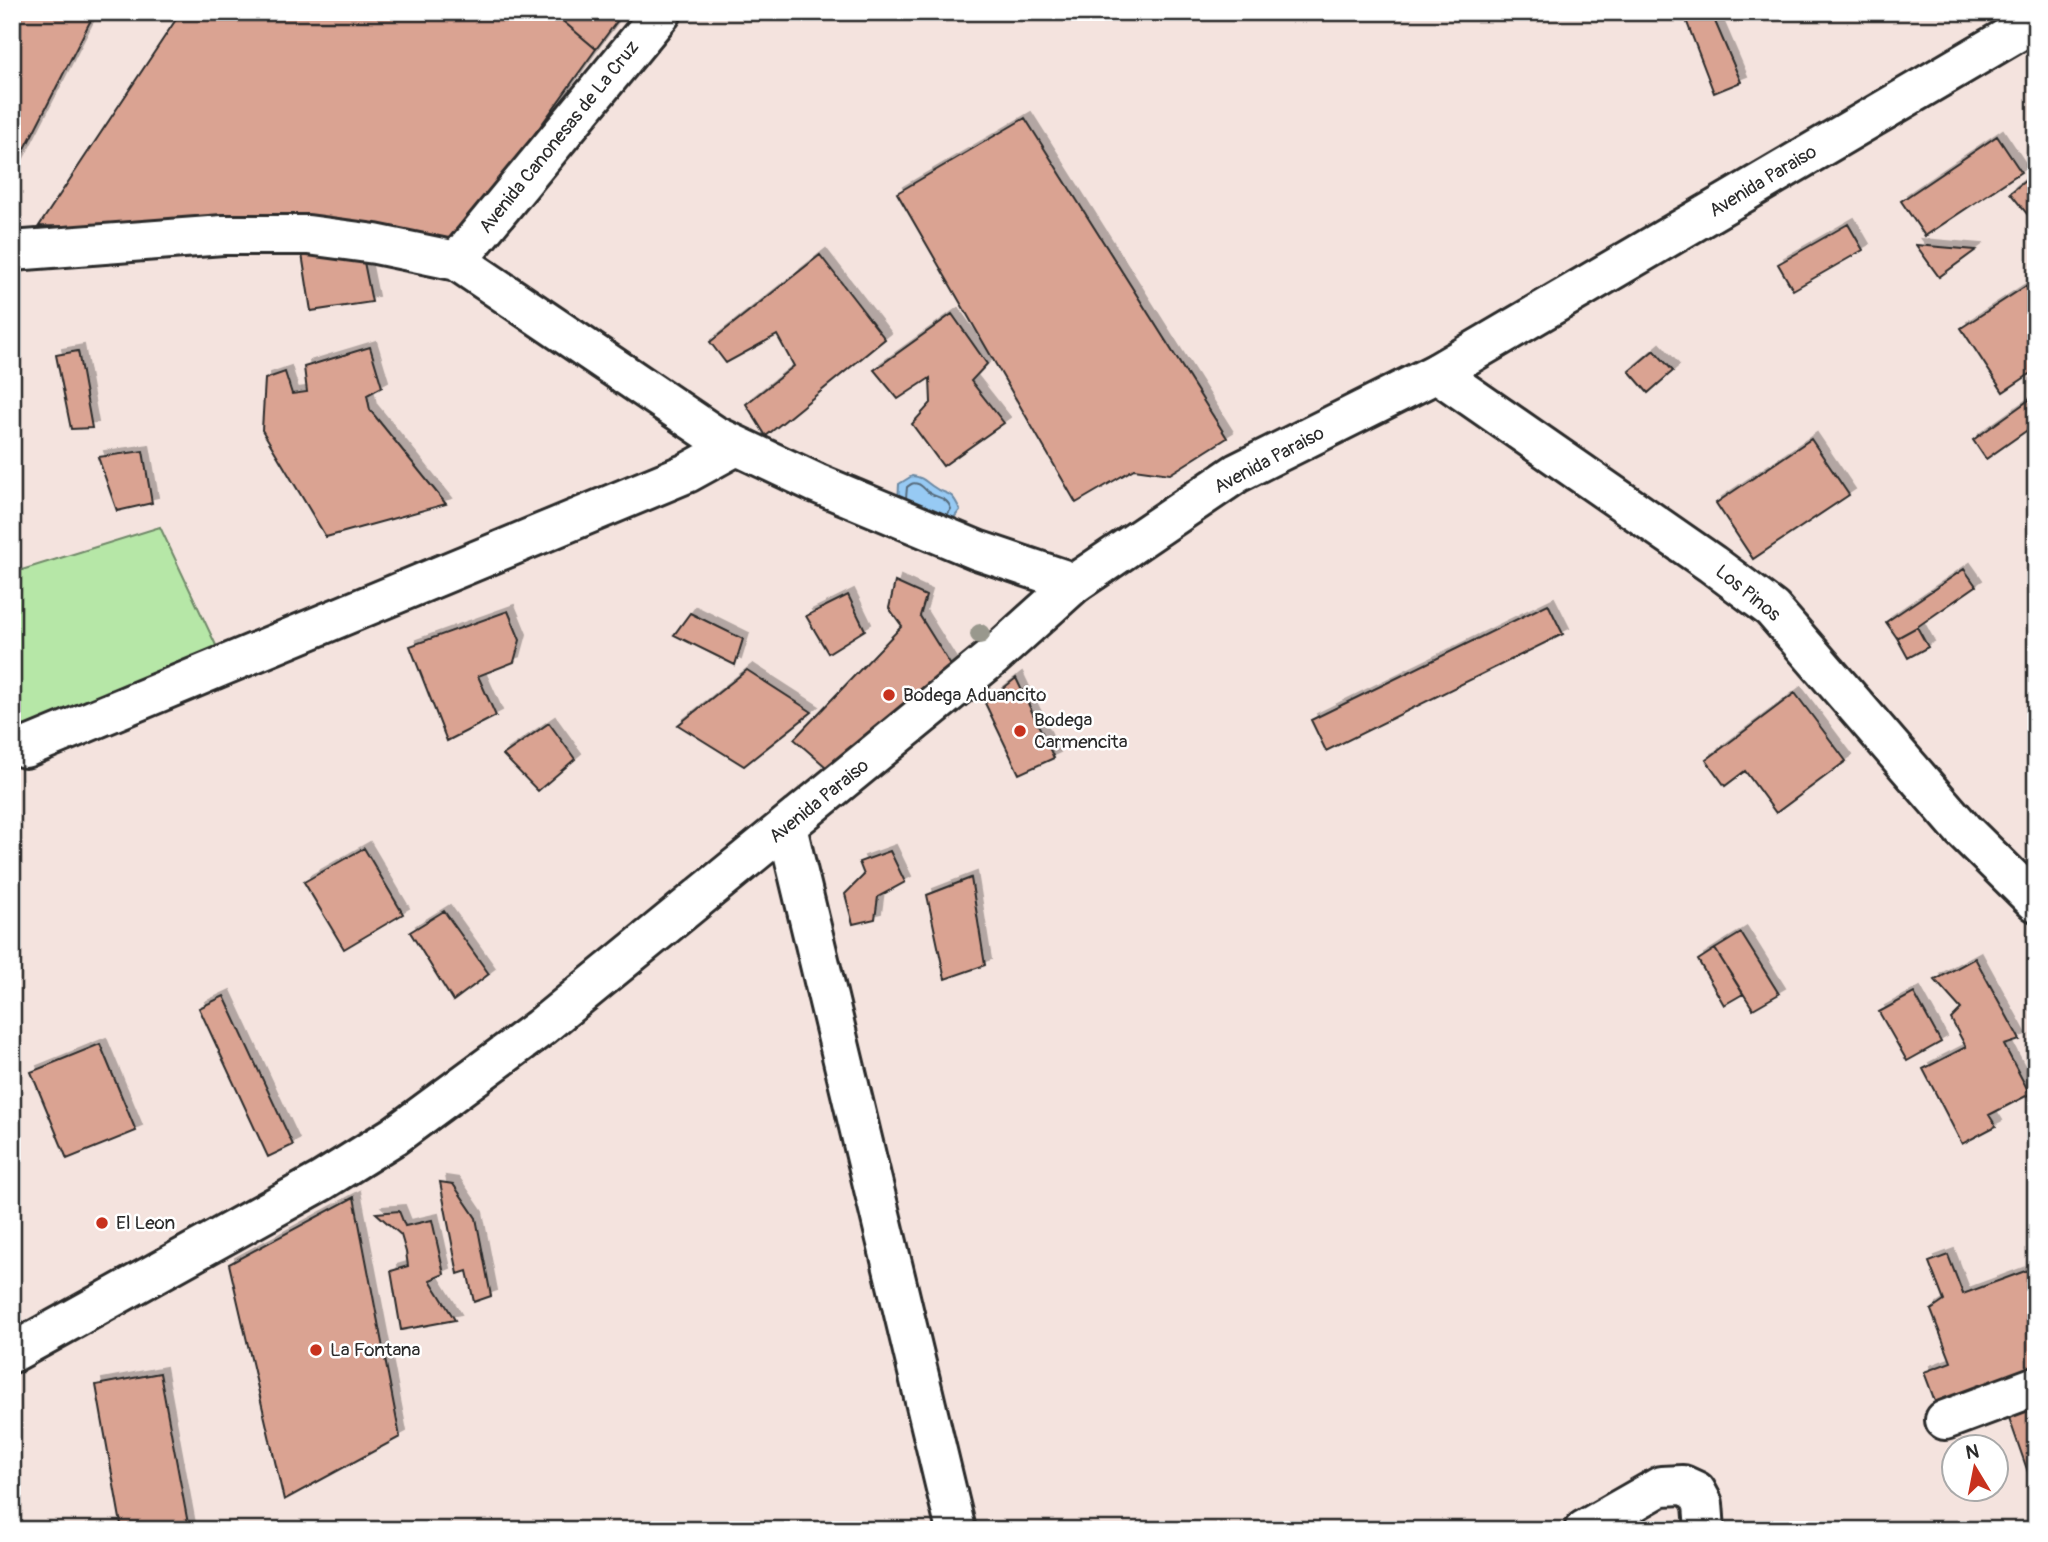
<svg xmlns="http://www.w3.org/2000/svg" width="2048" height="1542" font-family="Pangolin,sans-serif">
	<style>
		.green { fill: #b6e7a7; stroke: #708969; stroke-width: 2 }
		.water { fill: #97caf4; stroke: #6c8aa4; stroke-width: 2 }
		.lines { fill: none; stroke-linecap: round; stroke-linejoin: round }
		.shore { stroke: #566b7b; stroke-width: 2 }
		.building { fill: #daa392; stroke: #2b2b2b; stroke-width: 2; filter: url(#shadow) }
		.minor-casing { stroke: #2b2b2b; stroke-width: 44 }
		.major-casing { stroke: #2b2b2b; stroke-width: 44 }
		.minor { stroke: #fff; stroke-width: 38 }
		.major { stroke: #fff; stroke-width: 38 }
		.tree { fill: #99988d }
		.poi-dot { fill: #c8321e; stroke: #fff; stroke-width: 2.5 }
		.labels { text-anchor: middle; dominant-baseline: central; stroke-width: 5; stroke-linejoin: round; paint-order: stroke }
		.street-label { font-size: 19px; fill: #2b2b2b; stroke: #fff }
		.poi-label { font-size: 19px; fill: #2b2b2b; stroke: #fff; text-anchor: start }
	</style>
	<defs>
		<filter id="shadow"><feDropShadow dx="6" dy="-6" stdDeviation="0" flood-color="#0004"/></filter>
	</defs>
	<rect width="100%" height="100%" fill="#f4e3de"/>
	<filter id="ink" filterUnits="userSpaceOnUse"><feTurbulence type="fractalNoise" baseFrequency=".0143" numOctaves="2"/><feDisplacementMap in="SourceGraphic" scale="14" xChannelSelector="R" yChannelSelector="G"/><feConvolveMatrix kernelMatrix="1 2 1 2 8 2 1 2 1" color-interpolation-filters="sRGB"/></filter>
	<g filter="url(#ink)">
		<path class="green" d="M 160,527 L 231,677 L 12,768 L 12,573 Z"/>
		<path class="water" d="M 912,476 C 922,477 924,480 932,486 C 946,497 950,487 960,510 L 952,520 L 898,502 L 899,484 Z"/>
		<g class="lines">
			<path class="shore" d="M 906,498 L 907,487 C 911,484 913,482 918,484 C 922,485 925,490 928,492 C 937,499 947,496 951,509 L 947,515"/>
		</g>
		<path class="building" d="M 12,12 L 95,12 L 12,174 Z
			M 181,12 L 552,12 L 596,49 L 449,253 L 346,229 L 39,226 Z
			M 552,12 L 624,12 L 596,49 Z
			M 1683,12 L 1711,12 L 1741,82 L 1714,93 Z
			M 1025,118 L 1227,438 L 1170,474 L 1134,469 L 1076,503 L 897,193 Z
			M 1997,136 L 2021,172 L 1925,236 L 1901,201 Z
			M 2036,172 L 2036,225 L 2010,193 Z
			M 1848,224 L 1863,250 L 1793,290 L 1778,264 Z
			M 1916,245 L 1976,250 L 1939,277 Z
			M 362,252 L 372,302 L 311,311 L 302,254 Z
			M 820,255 L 885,339 L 766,436 L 746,404 L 794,366 L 777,335 L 726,363 L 710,342 Z
			M 2026,286 L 2036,302 L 2036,370 L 2003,392 L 1961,328 Z
			M 952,314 L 987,364 L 971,381 L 1004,423 L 943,466 L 912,424 L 931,403 L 930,378 L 898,399 L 874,370 Z
			M 370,347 L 382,387 L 367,395 L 370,410 L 446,504 L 326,537 L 262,430 L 265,379 L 285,372 L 292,394 L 307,392 L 304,367 Z
			M 1654,350 L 1673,371 L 1648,393 L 1629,371 Z
			M 78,351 L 92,428 L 71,429 L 56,355 Z
			M 2036,395 L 2036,424 L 1986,459 L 1973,440 Z
			M 1811,439 L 1849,495 L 1753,559 L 1716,503 Z
			M 143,451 L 152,503 L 117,511 L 98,457 Z
			M 1964,569 L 1976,586 L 1917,627 L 1897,638 L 1886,622 Z
			M 895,582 L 926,596 L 920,616 L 955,672 L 842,781 L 794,739 L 902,626 L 889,608 Z
			M 848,595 L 865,630 L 828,653 L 806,616 Z
			M 1548,604 L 1563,634 L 1326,751 L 1311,720 Z
			M 508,611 L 520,640 L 514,662 L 478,676 L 496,716 L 447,741 L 410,646 Z
			M 690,613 L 743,639 L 735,665 L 674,635 Z
			M 1917,627 L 1928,647 L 1908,658 L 1897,638 Z
			M 747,670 L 812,712 L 744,766 L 678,725 Z
			M 1016,678 L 1054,758 L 1019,774 L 985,703 Z
			M 1795,693 L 1846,761 L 1776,813 L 1745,771 L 1725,786 L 1706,760 Z
			M 549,723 L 575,759 L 538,791 L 503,755 Z
			M 364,848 L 403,914 L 344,949 L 304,882 Z
			M 890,851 L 905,882 L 878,897 L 875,919 L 853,924 L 845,894 L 864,875 L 859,862 Z
			M 971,878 L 985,965 L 945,979 L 927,895 Z
			M 444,911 L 489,974 L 453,1001 L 410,932 Z
			M 1741,933 L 1779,994 L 1753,1009 L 1715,949 Z
			M 1715,949 L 1743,994 L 1724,1005 L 1698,960 Z
			M 1975,958 L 2020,1040 L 2004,1045 L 2030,1094 L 1989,1115 L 1996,1126 L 1962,1144 L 1923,1069 L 1966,1047 L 1951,1019 L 1961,1009 L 1935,980 Z
			M 1914,993 L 1941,1042 L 1907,1061 L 1879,1012 Z
			M 224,996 L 293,1145 L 268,1157 L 199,1008 Z
			M 100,1044 L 136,1131 L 67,1159 L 31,1072 Z
			M 440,1182 L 453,1184 L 476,1218 L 491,1296 L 474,1302 L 467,1271 L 458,1274 Z
			M 354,1197 L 400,1437 L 284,1500 L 229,1264 Z
			M 399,1211 L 405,1226 L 432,1220 L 444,1274 L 430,1280 L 455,1320 L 401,1330 L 391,1271 L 408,1266 L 406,1252 L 401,1235 L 376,1213 Z
			M 1948,1255 L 1963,1294 L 2036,1267 L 2036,1377 L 1939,1412 L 1924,1372 L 1951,1362 L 1931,1310 L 1944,1301 L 1929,1262 Z
			M 160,1373 L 189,1529 L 122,1530 L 96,1385 Z
			M 2036,1406 L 2036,1495 L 2008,1415 Z"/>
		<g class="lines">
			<g class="minor-casing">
				<path id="minor" d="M 12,251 L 223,235 L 308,235 L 375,244 L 457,261 L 714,435 L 816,483 L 977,550 L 1075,583
					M 457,261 L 662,12
					M 1437,373 L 1712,564 L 1772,609 L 1963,830 L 2036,902
					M 25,748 L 687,473 L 736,446
					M 787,827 L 956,1530
					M 1945,1420 L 2036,1386
					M 1584,1530 L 1661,1486 L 1683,1485 L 1696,1491 L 1703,1504 L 1705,1530"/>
			</g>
			<g class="major-casing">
				<path id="major" d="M 12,1353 L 322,1181 L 394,1136 L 540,1028 L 994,656 L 1075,583 L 1237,473 L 1437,373 L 2036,21"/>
			</g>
			<use href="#minor" class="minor"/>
			<use href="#major" class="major"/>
		</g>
		<circle class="tree" cx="980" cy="634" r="10"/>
	</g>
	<g class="poi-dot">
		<circle cx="889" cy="695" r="7"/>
		<circle cx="1020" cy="731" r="7"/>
		<circle cx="102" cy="1223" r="7"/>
		<circle cx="316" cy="1350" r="7"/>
	</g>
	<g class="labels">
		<g class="street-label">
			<text transform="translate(559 137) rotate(-51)">Avenida Canonesas de La Cruz</text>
			<text transform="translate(1763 181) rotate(-31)">Avenida Paraiso</text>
			<text transform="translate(1269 460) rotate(-28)">Avenida Paraiso</text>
			<text transform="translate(1748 593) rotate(39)">Los Pinos</text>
			<text transform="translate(819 801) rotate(-39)">Avenida Paraiso</text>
		</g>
		<g class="poi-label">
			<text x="903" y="695">Bodega Aduancito</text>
			<text x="1034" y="720">Bodega<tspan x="1034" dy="22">Carmencita</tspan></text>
			<text x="116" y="1223">El Leon</text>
			<text x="330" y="1350">La Fontana</text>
		</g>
	</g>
	<rect width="2048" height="1542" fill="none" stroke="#fff" stroke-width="42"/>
	<rect x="21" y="21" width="2006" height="1500" fill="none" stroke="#2b2b2b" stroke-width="2.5" filter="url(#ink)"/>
	<g transform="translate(1975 1468) rotate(350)"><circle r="33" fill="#ffffff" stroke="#aaaaaa" stroke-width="2"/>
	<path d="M0-5L12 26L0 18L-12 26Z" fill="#c8321e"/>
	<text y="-10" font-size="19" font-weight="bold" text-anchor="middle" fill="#2b2b2b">N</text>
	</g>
</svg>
